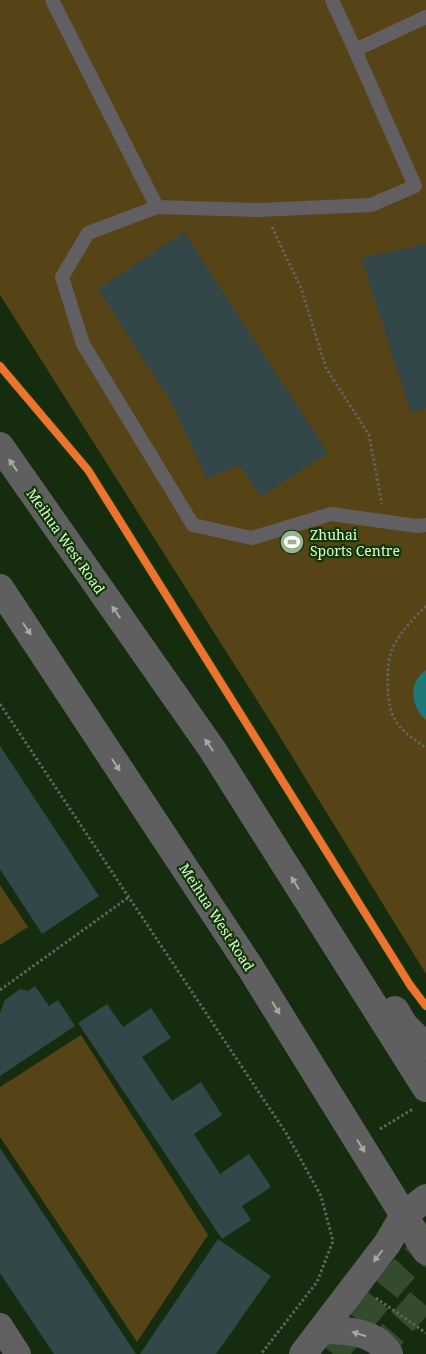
<svg xmlns="http://www.w3.org/2000/svg" width="426" height="1354" font-family="'Noto Serif',serif">
	<style>
		.green { fill: #564316 }
		.water { fill: #1e7778 }
		.building { fill: #334749 }
		.lines { fill: none; stroke-linecap: round; stroke-linejoin: round }
		.primary-tunnel { stroke: #344b2e; stroke-width: 28; stroke-dasharray: 28 14; stroke-linecap: butt }
		.path { stroke: #60635f; stroke-width: 3; stroke-dasharray: 2.5 2.5; stroke-linecap: butt }
		.service { stroke: #625f63; stroke-width: 14 }
		.minor { stroke: #625f63; stroke-width: 26 }
		.primary { stroke: #5e5f5e; stroke-width: 28 }
		.cycleway-casing { stroke: #0f3803; stroke-width: 11 }
		.cycleway { stroke: #ef722f; stroke-width: 8 }
		.oneway { fill: #a0ac9c }
		.labels { text-anchor: middle; dominant-baseline: central; stroke-width: 4.5; stroke-linejoin: round; paint-order: stroke }
		.poi-label { font-size: 14px; fill: #e1f8db; stroke: #0f3803; text-anchor: start }
		.street-label { font-size: 14px; fill: #e1f8db; stroke: #0f3803 }
	</style>
	<rect width="100%" height="100%" fill="#152c0f"/>
	<path class="green" d="M 0,0 L 426,0 L 426,974 L 272,724 L 0,295 Z
		M 0,885 L 28,927 L 0,945 Z
		M 81,1035 L 208,1235 L 137,1342 L 0,1137 L 0,1087 Z"/>
	<path class="water" d="M 426,670 L 426,720 C 411,708 407,682 426,670 Z"/>
	<path class="building" d="M 184,232 L 328,453 L 261,497 L 239,465 L 207,479 L 171,402 L 98,289 Z
		M 426,244 L 426,408 L 411,413 L 361,258 Z
		M 0,746 L 99,896 L 42,934 L 0,869 Z
		M 35,986 L 49,1006 L 58,1000 L 75,1026 L 0,1076 L 0,1013 L 5,1000 L 20,989 L 28,991 Z
		M 107,1004 L 123,1027 L 151,1008 L 171,1038 L 142,1057 L 172,1101 L 201,1082 L 222,1115 L 194,1134 L 220,1174 L 249,1154 L 271,1187 L 242,1206 L 251,1220 L 222,1239 L 78,1023 Z
		M 0,1148 L 136,1354 L 54,1354 L 0,1273 Z
		M 218,1239 L 271,1276 L 216,1354 L 140,1354 Z"/>
	<g class="lines">
		<path class="primary-tunnel" d="M 333,1354 L 394,1280 L 426,1246
			M 375,1354 L 426,1295"/>
		<path class="path" d="M 272,227 L 301,288 L 326,368 L 369,435 L 382,504
			M 426,606 C 413,619 398,634 391,652 C 386,667 386,706 395,720 C 402,732 415,740 426,748
			M 0,704 L 286,1133 L 321,1196 L 333,1241 L 317,1282 L 261,1354
			M 0,990 L 129,897
			M 380,1129 L 413,1109
			M 376,1298 L 426,1333"/>
		<path class="service" d="M 52,0 L 157,207
			M 332,0 L 355,50 L 426,17
			M 355,50 L 415,186 L 371,205 L 258,210 L 157,207 L 88,233 L 62,277 L 83,344 L 193,525 L 252,538 L 331,514 L 417,526 L 426,525"/>
		<path class="minor" d="M 0,1326 L 18,1354"/>
		<path class="primary" d="M 0,446 L 212,749 L 426,1088
			M 0,588 L 250,967 L 426,1251
			M 395,1010 L 404,1025 L 426,1047
			M 322,1330 C 346,1330 375,1331 389,1354
			M 303,1354 L 387,1244 L 404,1215 L 426,1198"/>
		<g class="cycleway-casing">
			<path id="cycleway" d="M 0,366 L 88,470 L 410,985 L 426,1006"/>
		</g>
		<use href="#cycleway" class="cycleway"/>
	</g>
	<defs><path id="oneway-solid" d="M-6-.8H1V-3.2L6.5 0L1 3.2V.8H-6Z" transform="scale(1.25)"/></defs>
	<g class="oneway">
		<use href="#oneway-solid" transform="translate(13 465) rotate(-125)"/>
		<use href="#oneway-solid" transform="translate(116 612) rotate(-125)"/>
		<use href="#oneway-solid" transform="translate(27 629) rotate(57)"/>
		<use href="#oneway-solid" transform="translate(209 745) rotate(-124)"/>
		<use href="#oneway-solid" transform="translate(116 765) rotate(57)"/>
		<use href="#oneway-solid" transform="translate(295 883) rotate(-122)"/>
		<use href="#oneway-solid" transform="translate(276 1008) rotate(58)"/>
		<use href="#oneway-solid" transform="translate(361 1146) rotate(58)"/>
		<use href="#oneway-solid" transform="translate(378 1256) rotate(127)"/>
		<use href="#oneway-solid" transform="translate(359 1334) rotate(-163)"/>
	</g>
	<defs>
		<g id="stadium-disc" transform="scale(1.25)"><circle r="9.5" fill="#9ab194" stroke="#0f3803"/><path d="M0-5a6.5 5 0 1 0 0 10a6.5 5 0 1 0 0-10ZM-3.5-1.8h7v3.6h-7Z" fill="#fff"/></g>
	</defs>
	<g fill-rule="evenodd">
		<use href="#stadium-disc" x="292" y="542"/>
	</g>
	<g class="labels">
		<g class="poi-label">
			<text x="310" y="534">Zhuhai<tspan x="310" dy="16">Sports Centre</tspan></text>
		</g>
		<g class="street-label">
			<text transform="translate(66 541) rotate(55)">Meihua West Road</text>
			<text transform="translate(217 917) rotate(57)">Meihua West Road</text>
		</g>
	</g>
</svg>
